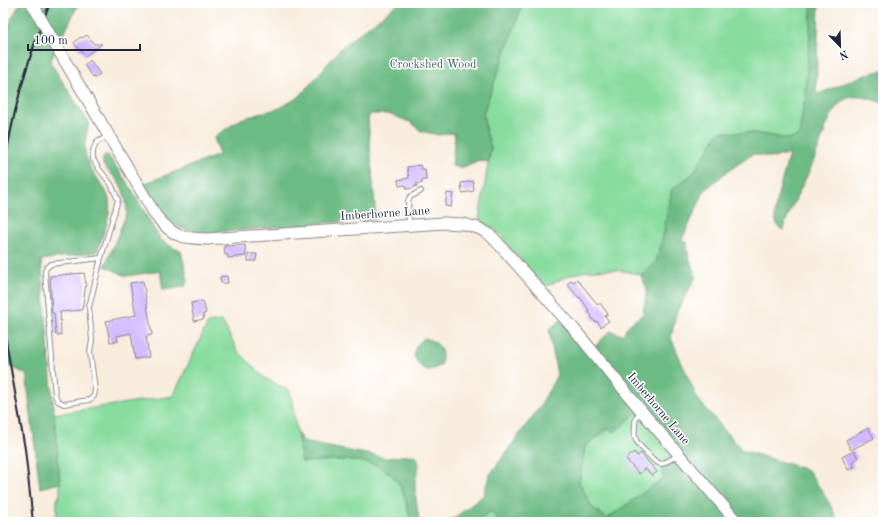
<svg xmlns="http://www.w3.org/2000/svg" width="886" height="525" font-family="'Old Standard TT',serif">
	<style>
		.green { fill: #87db9d; stroke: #547e6c }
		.forest { fill: #6dbb84; stroke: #486e60; fill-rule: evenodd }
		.building { fill: #cfb4fe }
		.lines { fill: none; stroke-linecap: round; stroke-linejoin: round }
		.lane-casing { stroke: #8d878c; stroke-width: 6 }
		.secondary-casing { stroke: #8d878c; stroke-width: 13 }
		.lane { stroke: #fff; stroke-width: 4 }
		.secondary { stroke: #fff; stroke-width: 11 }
		.rail { stroke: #22223b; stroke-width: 2 }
		.secondary-bridge-casing { stroke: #8d878c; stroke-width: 13; stroke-linecap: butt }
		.secondary-bridge { stroke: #fff; stroke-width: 11 }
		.labels { text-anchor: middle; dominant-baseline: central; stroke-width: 3; stroke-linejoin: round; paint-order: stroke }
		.park-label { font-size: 12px; fill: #45635d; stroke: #fff }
		.street-label { font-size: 12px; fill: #22223b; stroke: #fff }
	</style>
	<rect width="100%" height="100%" fill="#fff"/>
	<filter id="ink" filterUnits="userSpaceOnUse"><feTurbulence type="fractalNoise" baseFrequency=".025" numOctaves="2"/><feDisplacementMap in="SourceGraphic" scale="8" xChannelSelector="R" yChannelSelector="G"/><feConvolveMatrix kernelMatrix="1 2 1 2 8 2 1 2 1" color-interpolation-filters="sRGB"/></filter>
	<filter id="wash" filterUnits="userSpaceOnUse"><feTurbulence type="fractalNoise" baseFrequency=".012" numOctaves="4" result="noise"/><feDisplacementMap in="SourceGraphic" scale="16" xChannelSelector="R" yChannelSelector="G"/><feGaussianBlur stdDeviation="0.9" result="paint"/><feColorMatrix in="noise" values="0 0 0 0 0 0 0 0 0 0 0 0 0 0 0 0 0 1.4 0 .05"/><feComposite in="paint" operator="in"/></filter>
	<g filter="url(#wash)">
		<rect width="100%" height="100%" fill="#f8ecdc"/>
		<path class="green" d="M 523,3 L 812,3 L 805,96 L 799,136 L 788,139 L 756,133 L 719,132 L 693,174 L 672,189 L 661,246 L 656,262 L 642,275 C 617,268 590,267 566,277 C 558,280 551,285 543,287 L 507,245 L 499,233 L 479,219 L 491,147 L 486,132 L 483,113 Z
			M 222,321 L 237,350 L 266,379 L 290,391 L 302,462 C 332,461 376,453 397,481 C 405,492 407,509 411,522 L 56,522 L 57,500 L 60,494 L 60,483 L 54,414 L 173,396 L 208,323 Z
			M 637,413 L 683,460 L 661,470 L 664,478 L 607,519 L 592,507 L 579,482 L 585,446 L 610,428 L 614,432 Z
			M 491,511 L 499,522 L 475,522 Z"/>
		<path class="forest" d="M 20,3 L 79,3 L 50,62 L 89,123 C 82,150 83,158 99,181 C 103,187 108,193 109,200 C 112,215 102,237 97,252 L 41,260 L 60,483 L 40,488 L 26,374 L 3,363 L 3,44 L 12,18 Z
			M 399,3 L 523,3 L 483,113 L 486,132 L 491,147 L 488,162 L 479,160 L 461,168 L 452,166 L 455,134 L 449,133 L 439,135 L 421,131 L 412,123 L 390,114 L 370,114 L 368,119 L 376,219 L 208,233 C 200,232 191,233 183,229 C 165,222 154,200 143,184 L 219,155 L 214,137 L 241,119 L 280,108 L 300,96 L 343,46 Z
			M 812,3 L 819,3 L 816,92 L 818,94 L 865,75 L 883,70 L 883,103 C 871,99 856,93 844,100 C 838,104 834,110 831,116 C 823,132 819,149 812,165 C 802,187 790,208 783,230 C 778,228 776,223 775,217 C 774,201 786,170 789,153 L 774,158 L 753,154 L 724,174 L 705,190 L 681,242 L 687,242 L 688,255 L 696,277 L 676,313 L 671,338 L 697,398 L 742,450 L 808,470 L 828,501 L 839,522 L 499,522 L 491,511 L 475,522 L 449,522 L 483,496 L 489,476 L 541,405 L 557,375 L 549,329 L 561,320 L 589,353 L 610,331 L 622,335 L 630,324 L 643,314 L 647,289 L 641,276 L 656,262 L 661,246 L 672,189 L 693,174 L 719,132 L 756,133 L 788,139 L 799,136 L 805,96 ZM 637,413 L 683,460 L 661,470 L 664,478 L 607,519 L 592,507 L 579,482 L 585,446 L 609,428 L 614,432 Z
			M 107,154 L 131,188 L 154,229 L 162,241 L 172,247 L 181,251 L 188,281 L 184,287 L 163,290 L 160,271 L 126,276 L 105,266 L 127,213 L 126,201 L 123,190 L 118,181 L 103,165 L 103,158 Z
			M 424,338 C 440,342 444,350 441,365 C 427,374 421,370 414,356 L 416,346 Z
			M 297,433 L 303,440 L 308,443 L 387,458 L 410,455 L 416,456 C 422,468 417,470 415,480 C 414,491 418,510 419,522 L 411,522 C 408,509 405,492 397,481 C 376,453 332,461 302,462 Z"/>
		<g id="blocks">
			<path class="building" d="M 87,35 L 94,44 L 102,44 L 85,56 L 74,43 L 80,37 L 82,38 Z
				M 90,60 L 100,74 L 94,78 L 84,65 Z
				M 420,165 L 421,169 L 425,169 L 426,180 L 422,180 L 422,183 L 416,184 L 417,186 L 414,187 L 414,188 L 407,189 L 406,185 L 399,186 L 398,180 L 409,178 L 407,167 Z
				M 473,181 L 474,191 L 462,193 L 461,183 Z
				M 447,193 L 453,194 L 451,207 L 445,206 Z
				M 245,245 L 246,256 L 228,258 L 228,255 L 225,255 L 224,246 Z
				M 248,254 L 257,254 L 256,261 L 248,261 Z
				M 84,273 L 86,284 L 82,310 L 60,312 L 61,335 L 56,335 L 54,313 L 52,313 L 50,276 Z
				M 227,276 L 228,283 L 221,283 L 220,277 Z
				M 577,279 L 598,305 L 600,303 L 608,314 L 605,316 L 609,321 L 601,327 L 597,321 L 595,322 L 591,317 L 592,316 L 588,311 L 589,310 L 580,297 L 579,298 L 567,284 L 572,280 L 574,282 Z
				M 143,281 L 152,335 L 146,336 L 149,357 L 135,359 L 131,333 L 117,336 L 118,341 L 110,342 L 106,321 L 136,315 L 130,283 Z
				M 203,301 L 206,313 L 203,314 L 204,319 L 194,321 L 191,303 Z
				M 868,428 L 874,438 L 851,450 L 846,440 Z
				M 854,451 L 858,458 L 852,462 L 854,467 L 848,470 L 842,457 Z
				M 634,452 L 637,456 L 641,453 L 657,472 L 652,476 L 645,468 L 639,474 L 626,459 Z"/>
		</g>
	</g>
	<g filter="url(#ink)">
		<use href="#blocks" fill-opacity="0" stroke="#8d878c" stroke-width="1"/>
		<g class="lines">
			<g class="lane-casing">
				<path id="lane" d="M 409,225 L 408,201 L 410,197 L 421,191
					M 101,258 L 51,264 L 46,268 L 45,273 L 55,395 L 58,401 L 64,404 L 89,400 L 94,396 L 95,390 L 90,352 L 92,340 L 89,307 L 101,258 L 118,200 L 111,184 L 99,169 L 93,159 L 93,150 L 97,142 L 109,136
					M 641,412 C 636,416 635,419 635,426 C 633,440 637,443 647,453 C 652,458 655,463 662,464 L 679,455"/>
			</g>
			<g class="secondary-casing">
				<path id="secondary" d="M 59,51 L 156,216 C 174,237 180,238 207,239 L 444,223 L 463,224 L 478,228 L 489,234 L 497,242 L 574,329 L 644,414 L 737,522"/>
			</g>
			<use href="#lane" class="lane"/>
			<use href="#secondary" class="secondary"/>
			<path class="rail" d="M 3,177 C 11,117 27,59 50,3
				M 3,324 L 25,449 L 33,522"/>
			<g class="secondary-bridge-casing">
				<path id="secondary-bridge" d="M 33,5 L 59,51"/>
			</g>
			<use href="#secondary-bridge" class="secondary-bridge"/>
		</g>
	</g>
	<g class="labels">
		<g class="park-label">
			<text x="433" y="65">Crockshed Wood</text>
		</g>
		<g class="street-label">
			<text transform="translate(385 214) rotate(-4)">Imberhorne Lane</text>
			<text transform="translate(658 409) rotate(50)">Imberhorne Lane</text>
		</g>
	</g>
	<rect width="886" height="525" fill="none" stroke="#fff" stroke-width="16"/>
	<g transform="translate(840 46) rotate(157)" stroke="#ffffff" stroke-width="3" paint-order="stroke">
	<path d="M0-3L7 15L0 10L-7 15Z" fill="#22223b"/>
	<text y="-6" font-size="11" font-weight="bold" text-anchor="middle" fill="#22223b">N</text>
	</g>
	<path d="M28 44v6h112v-6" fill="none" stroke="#22223b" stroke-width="2"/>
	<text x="34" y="44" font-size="12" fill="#22223b" stroke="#ffffff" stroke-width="3" paint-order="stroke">100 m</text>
</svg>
